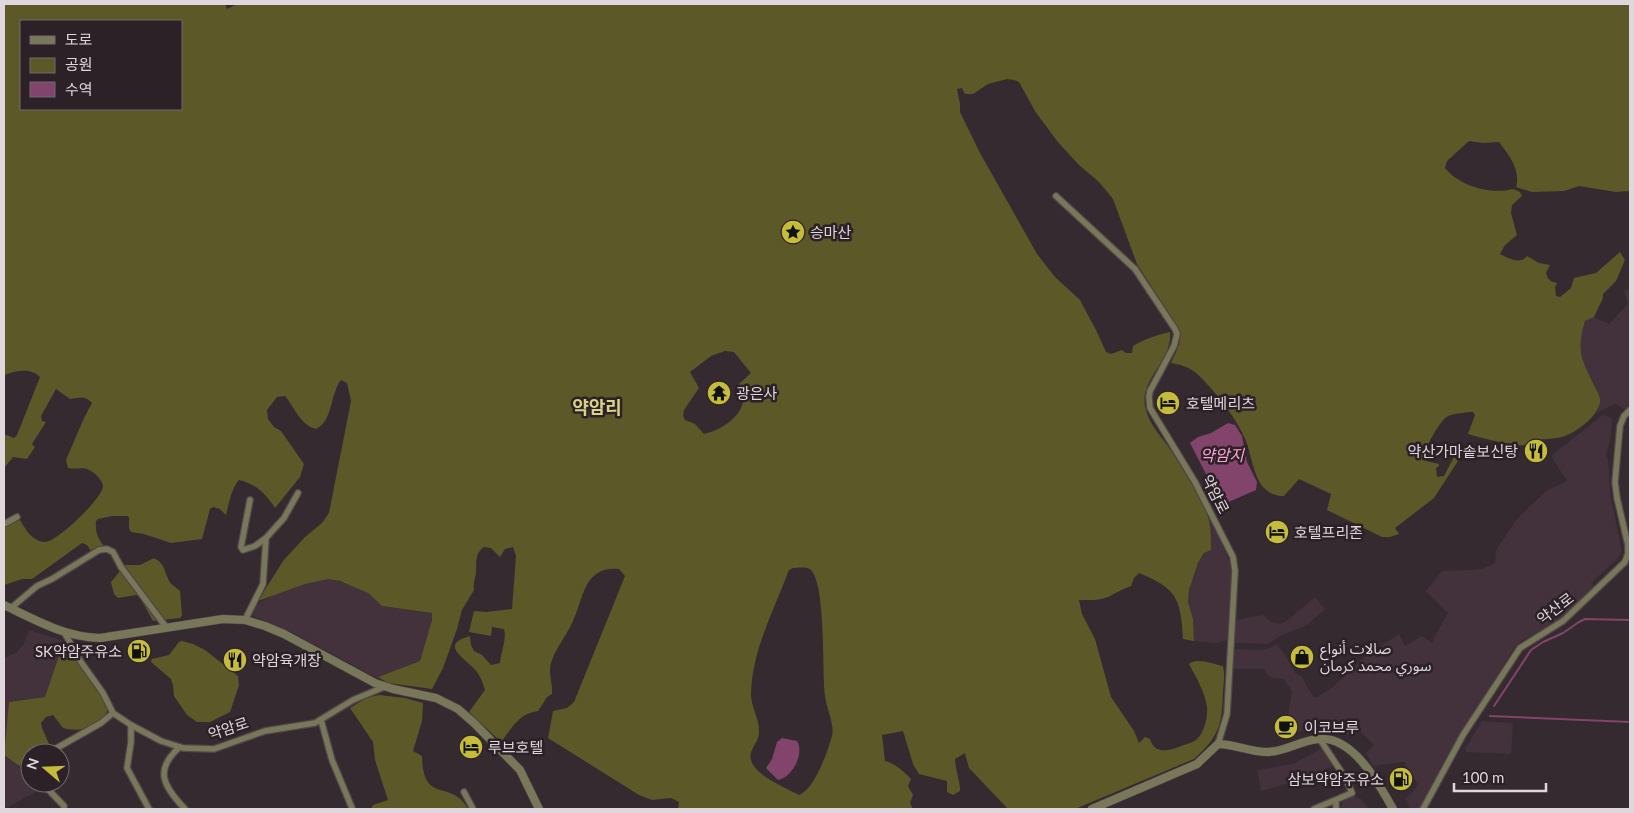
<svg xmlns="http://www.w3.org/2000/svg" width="1634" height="813" font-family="Lato,'Noto Sans Arabic','Noto Sans KR',sans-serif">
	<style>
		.built { fill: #43323b }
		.green { fill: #5c5828; fill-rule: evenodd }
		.water { fill: #82446a }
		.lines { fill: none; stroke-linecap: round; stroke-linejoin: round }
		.stream { stroke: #82446a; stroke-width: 2 }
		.minor-casing { stroke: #50464b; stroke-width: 8 }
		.tertiary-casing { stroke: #50464b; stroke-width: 9 }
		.minor { stroke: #797759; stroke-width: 5.5 }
		.tertiary { stroke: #797759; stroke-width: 8 }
		.labels { text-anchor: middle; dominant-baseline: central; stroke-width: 5; stroke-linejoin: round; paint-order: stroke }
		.poi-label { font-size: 15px; fill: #dfd7db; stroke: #2b2127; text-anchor: start }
		.street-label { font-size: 15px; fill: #dfd7db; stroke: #2b2127 }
		.water-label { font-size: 16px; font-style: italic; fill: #fda1d8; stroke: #2b2127 }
		.quarter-label { font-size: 18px; font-weight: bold; fill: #d9d485; stroke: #2b2127 }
	</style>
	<rect width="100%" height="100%" fill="#352a30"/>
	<path class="built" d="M 1630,288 L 1630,406 L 1625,410 L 1616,404 L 1613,405 L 1597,413 L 1600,403 L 1600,396 L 1584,367 L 1580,347 L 1580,338 L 1585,321 L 1594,317 L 1609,324 L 1628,304 L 1624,291 Z
		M 1604,414 L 1612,419 L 1611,436 L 1606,455 L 1608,459 L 1610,493 L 1622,552 L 1616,560 L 1591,583 L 1595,588 L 1560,620 L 1521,641 L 1512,651 L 1445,759 L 1420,809 L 1410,809 L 1405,798 L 1412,793 L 1418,785 L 1404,762 L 1373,766 L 1366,753 L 1374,745 L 1356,727 L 1348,735 L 1332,725 L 1319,722 L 1297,733 L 1288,715 L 1292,692 L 1284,679 L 1270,677 L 1264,669 L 1232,669 L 1234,649 L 1260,650 L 1270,648 L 1276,644 L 1284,653 L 1296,674 L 1302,676 L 1308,689 L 1315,698 L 1333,687 L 1366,656 L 1399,634 L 1405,646 L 1422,636 L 1432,643 L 1437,632 L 1448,613 L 1426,591 L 1442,571 L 1473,570 L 1485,568 L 1495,563 L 1496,550 L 1517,519 L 1546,491 L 1567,481 L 1551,456 Z
		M 1209,518 L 1221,540 L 1232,568 L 1227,640 L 1216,643 L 1194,641 L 1193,619 L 1188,602 L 1189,590 L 1198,564 L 1211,543 Z
		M 329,579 L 340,581 L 368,593 L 382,606 L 432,613 L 432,620 L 420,661 L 380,676 L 379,679 L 289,631 L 251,615 L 255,607 L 260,602 L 274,595 L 305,584 Z
		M 1315,597 L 1325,609 L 1307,625 L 1280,636 L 1268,644 L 1235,643 L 1234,639 L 1236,620 L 1263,615 L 1271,622 L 1281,624 L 1288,620 Z
		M 29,630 L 64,641 L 45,697 L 9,702 L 8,720 L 4,746 L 4,658 L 17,652 L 23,645 Z
		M 1482,721 L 1513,723 L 1511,754 L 1466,752 L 1465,749 Z
		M 1322,748 L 1333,766 L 1297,781 L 1261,791 L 1257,770 L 1293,764 Z
		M 4,755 L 17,765 L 30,780 L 30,783 L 32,783 L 38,791 L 4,809 Z
		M 1353,796 L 1361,799 L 1369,809 L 1340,809 L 1343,801 L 1348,797 Z"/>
	<path class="green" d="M 4,4 L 225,4 L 227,9 L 237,4 L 1630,4 L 1630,191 L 1616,192 L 1579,186 L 1564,191 L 1532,192 L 1516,187 C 1521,170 1509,155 1499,142 L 1483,143 L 1469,141 L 1447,161 L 1445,168 C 1459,186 1491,195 1513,189 L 1520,192 L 1522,196 L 1512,205 L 1511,213 L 1517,235 L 1505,245 L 1500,254 C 1508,258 1520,265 1527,256 L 1539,263 L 1550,265 L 1546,273 C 1548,280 1551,282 1557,283 L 1555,287 L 1556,296 L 1560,297 L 1571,288 L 1574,278 L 1596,273 L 1620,252 L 1625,260 L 1616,281 L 1603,294 L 1603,298 L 1594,317 L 1585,321 C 1577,348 1580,358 1593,383 C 1595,388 1600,394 1600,400 C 1601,414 1577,432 1565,436 C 1554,440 1542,438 1531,441 C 1528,442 1527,445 1524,445 C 1517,447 1477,437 1468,434 L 1475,415 L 1473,412 C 1467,412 1453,414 1448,416 C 1440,420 1424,449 1424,458 L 1426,461 L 1439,464 L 1439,466 L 1436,468 L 1437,477 L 1444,476 L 1454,457 L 1458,461 L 1434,498 L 1395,528 L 1399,534 L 1390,537 L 1382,537 L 1327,510 L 1331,494 L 1299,479 L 1284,496 C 1276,496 1270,494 1264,488 C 1254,478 1251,454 1246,441 C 1238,420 1213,388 1196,373 C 1189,367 1179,364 1171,363 C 1177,349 1184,340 1177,326 L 1137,264 L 1113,199 L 1099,182 L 1079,165 L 1057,141 L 1035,111 L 1019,82 L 1014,80 L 1007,79 L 988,84 L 973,94 L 965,94 L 962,88 L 957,89 L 960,104 L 960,112 L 980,153 L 1037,254 L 1055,277 L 1080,300 L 1097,332 L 1106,352 L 1111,354 L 1122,350 L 1126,353 L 1132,353 L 1133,346 C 1145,339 1156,335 1170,332 C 1173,360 1140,379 1145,406 C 1148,423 1161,436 1170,449 C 1183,469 1199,494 1208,516 C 1211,525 1211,541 1211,550 L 1204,553 L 1198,563 L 1189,590 L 1188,602 L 1193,619 L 1194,641 L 1183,639 C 1181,598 1176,588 1139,573 L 1134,578 L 1131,586 C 1122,589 1116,593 1108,597 C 1099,601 1089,600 1079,600 L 1082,614 L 1095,639 L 1111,697 L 1134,731 L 1139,743 L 1145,737 L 1150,739 C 1155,755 1169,751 1181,746 C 1186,744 1192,743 1196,740 C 1204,733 1208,718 1207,707 C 1205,692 1196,677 1189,664 C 1197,657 1213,664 1223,666 C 1225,674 1224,682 1223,690 C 1222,724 1220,736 1194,759 L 1075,809 L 1008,809 L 969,768 L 965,753 L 955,759 C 955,768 961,785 960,791 L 953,795 L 947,792 L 947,781 L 919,774 L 913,764 L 903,731 L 882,735 L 885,761 C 896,764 903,771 911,779 L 908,786 L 913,795 L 910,803 L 913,809 L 678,809 L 679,802 L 671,798 L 652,800 L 639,795 L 548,738 L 553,711 L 567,708 L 574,702 L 625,576 L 619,569 C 584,566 584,597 573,621 C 567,635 555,649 551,663 C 548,675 553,683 552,694 L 547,697 L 538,711 C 518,714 513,727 501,742 L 469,712 L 485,690 C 483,684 481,677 477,672 C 467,659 437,645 470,636 L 471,645 L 474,651 L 482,655 L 491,665 L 500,663 C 501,652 507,638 504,629 L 492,627 L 491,636 L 469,632 L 474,611 L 486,612 L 512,609 L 516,556 L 513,547 L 505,549 L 500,557 L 491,548 L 484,547 C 474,554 477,563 476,573 C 475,579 473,583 474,590 L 462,610 L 457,629 L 443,668 L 432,689 L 388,683 L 378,677 L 420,661 L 432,620 L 432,613 L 382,606 L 368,593 L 340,581 L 329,579 L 305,584 L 258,601 L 283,561 L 305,537 L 322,523 L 329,513 L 351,401 L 347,383 L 341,380 C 330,394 333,421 316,429 C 300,425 295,408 285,396 L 277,397 L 267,410 L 268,419 L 274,427 L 281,431 L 304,464 L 300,477 L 275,508 C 266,494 256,484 239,480 C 231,489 229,504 226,515 L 220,509 L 213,507 L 210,509 L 202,539 L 171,543 L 144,534 L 131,532 L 129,528 L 129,517 L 127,516 L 112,516 L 98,519 L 96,521 C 95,532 98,540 106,548 L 91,551 L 87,545 L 82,543 L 32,579 L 22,579 L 4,585 L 4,527 L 20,520 C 25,529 33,542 45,542 C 57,542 103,498 103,486 C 102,480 96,474 91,471 C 83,466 77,470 68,468 L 66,460 L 84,418 L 92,403 C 84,395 80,398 70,399 L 56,389 L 41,416 L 42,421 L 46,422 L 32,444 L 35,447 L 27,459 L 13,457 L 4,468 L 4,434 L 14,438 L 17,435 L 40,377 C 30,367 16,371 4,375 ZM 21,21 L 181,21 L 181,109 L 21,109 ZM 725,351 L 734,352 L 751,373 L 739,384 C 754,409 726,429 704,434 L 695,424 L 685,420 L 683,416 L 684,410 L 699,388 L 690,372 L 711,356 ZM 793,568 C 798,568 807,566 811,570 C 826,586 822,671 825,695 C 826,708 835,724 832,736 C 828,751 814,790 799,795 C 786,788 759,777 752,763 C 746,750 760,743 759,731 C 759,718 751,707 751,694 C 752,650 774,610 789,570 Z
		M 154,558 C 164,563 164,569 168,579 C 170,584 176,587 180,591 L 182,615 L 180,618 L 153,621 L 139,596 L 136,595 L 118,598 L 114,594 L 111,582 L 125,565 L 140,565 Z
		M 64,641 C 73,649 109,700 107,711 C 106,717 99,721 94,725 C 85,730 73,731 63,728 L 53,715 L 46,717 L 41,723 L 42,728 L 50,746 L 41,753 L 30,753 L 30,760 L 19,766 L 4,755 L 9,702 L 45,697 Z
		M 182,641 L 193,644 L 205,650 L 238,676 L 239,685 L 230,712 L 210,722 L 197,722 L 187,715 L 174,696 L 173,685 L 171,679 L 151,662 L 152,659 L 169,655 L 179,642 Z
		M 379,695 L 405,698 L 423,703 L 422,721 L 413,751 L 422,756 C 423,805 450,779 467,807 L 466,809 L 371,809 L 373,805 L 388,800 L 375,760 L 373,742 L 350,708 L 366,698 Z"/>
	<path class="water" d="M 1228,423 L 1235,425 L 1242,436 L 1247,462 L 1257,482 L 1256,490 L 1224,504 L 1221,503 L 1190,443 L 1198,437 L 1211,433 Z
		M 782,738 L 797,741 C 805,753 792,778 778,780 L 766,768 L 772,759 L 777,742 Z"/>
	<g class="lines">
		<path class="stream" d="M 1494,706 L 1531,650 L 1543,642 L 1563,633 L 1579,622 L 1585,619 L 1630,620
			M 1490,716 L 1630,722"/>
		<g class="minor-casing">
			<path id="minor" d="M 1056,196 L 1135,269 L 1175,329 L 1177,334 L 1174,346 L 1150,391 L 1149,397 L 1150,408 L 1195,482 L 1233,557 L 1235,571 L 1227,714 L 1218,744
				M 4,524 L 17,517
				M 266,538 L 284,518 L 298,493
				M 11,608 L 37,586 L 52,579 L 99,550 L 107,549 L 113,552 L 121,567 L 166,627
				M 245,620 L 263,584 L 266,538 L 255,546 L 243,550 L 241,547 L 250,500
				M 64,632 L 81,662 L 103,693 L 113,713 L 131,725 L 161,741 L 183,748 L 214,749 L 265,731 L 315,723 L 353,700 L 384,687
				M 321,720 L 332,760 L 352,808
				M 131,725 L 131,742 L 127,768 L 149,809
				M 180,747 C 153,770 164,787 185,809
				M 48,753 L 101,723 L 113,713
				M 42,783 L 64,806
				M 464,792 L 473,809
				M 1314,809 L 1352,793 L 1346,779 L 1319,738
				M 1336,809 L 1336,800
				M 1423,809 L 1463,735 L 1520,648 L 1563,621 L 1625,562 L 1628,553 L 1628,545 L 1617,498 L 1615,482 L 1620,426 L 1624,416 L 1630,410"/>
		</g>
		<g class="tertiary-casing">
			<path id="tertiary" d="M 4,605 C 35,620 65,637 100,638 L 223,619 L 245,620 L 265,626 L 284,634 L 375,683 L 393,689 L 436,698 L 458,709 L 474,723 L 520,770 L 539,809
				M 1092,809 L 1197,764 L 1218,744 C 1234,744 1250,752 1267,752 C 1285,752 1301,740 1319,739 C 1353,736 1379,784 1393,809"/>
		</g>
		<use href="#minor" class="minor"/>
		<use href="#tertiary" class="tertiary"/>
	</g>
	<defs>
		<g id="sight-disc" transform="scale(1.25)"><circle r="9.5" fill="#c6bc3c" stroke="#2b2127"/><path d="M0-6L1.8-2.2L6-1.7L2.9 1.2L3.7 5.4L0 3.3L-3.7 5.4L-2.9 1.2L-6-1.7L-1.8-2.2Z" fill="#111"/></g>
		<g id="temple-disc" transform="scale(1.25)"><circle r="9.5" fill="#c6bc3c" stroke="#2b2127"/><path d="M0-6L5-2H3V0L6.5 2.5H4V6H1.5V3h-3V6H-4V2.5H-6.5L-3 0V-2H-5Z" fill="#111"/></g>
		<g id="hotel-disc" transform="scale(1.25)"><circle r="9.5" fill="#c6bc3c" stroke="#2b2127"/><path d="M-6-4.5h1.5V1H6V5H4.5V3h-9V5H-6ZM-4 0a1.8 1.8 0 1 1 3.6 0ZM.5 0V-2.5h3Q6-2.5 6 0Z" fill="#111"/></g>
		<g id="restaurant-disc" transform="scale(1.25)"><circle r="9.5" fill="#c6bc3c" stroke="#2b2127"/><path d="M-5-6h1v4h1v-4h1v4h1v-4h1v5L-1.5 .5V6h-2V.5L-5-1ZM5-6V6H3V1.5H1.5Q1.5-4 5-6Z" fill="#111"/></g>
		<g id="fuel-disc" transform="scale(1.25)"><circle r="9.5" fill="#c6bc3c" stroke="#2b2127"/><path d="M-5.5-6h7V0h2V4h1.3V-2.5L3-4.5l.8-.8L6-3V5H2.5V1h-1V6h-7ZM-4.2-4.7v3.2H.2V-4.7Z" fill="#111"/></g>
		<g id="shop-disc" transform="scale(1.25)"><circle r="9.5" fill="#c6bc3c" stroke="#2b2127"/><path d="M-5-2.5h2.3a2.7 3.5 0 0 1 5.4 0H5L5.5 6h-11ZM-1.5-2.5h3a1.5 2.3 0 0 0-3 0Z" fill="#111"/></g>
		<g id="cafe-disc" transform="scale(1.25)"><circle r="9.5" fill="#c6bc3c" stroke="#2b2127"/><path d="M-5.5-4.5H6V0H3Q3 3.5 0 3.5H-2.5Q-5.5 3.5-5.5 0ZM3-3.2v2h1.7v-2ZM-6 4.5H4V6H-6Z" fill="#111"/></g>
	</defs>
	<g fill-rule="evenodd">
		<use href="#sight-disc" x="793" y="232"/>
		<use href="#temple-disc" x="719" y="393"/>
		<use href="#hotel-disc" x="1168" y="403"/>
		<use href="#restaurant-disc" x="1536" y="451"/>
		<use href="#hotel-disc" x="1277" y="532"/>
		<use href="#fuel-disc" x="139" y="651"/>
		<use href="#shop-disc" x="1302" y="657"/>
		<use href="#restaurant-disc" x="235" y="660"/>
		<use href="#cafe-disc" x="1286" y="727"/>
		<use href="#hotel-disc" x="471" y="747"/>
		<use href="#fuel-disc" x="1401" y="779"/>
	</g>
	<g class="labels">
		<g class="poi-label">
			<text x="810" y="232">승마산</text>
			<text x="736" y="393">광은사</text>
			<text x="1186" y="403">호텔메리츠</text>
			<text x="1518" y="451" text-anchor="end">약산가마솥보신탕</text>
			<text x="1294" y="532">호텔프리존</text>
			<text x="1320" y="648">صالات أنواع<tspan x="1320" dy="17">سوري محمد كرمان</tspan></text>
			<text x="122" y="651" text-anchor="end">SK약암주유소</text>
			<text x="252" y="660">약암육개장</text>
			<text x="1304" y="727">이코브루</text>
			<text x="488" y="747">루브호텔</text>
			<text x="1384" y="779" text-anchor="end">삼보약암주유소</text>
		</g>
		<g class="street-label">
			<text transform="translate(1216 494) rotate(63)">약암로</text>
			<text transform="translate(1555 608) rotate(-37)">약산로</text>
			<text transform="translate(228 728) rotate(-18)">약암로</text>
		</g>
		<g class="water-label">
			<text x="1222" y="454">약암지</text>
		</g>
		<g class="quarter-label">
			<text x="597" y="407">약암리</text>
		</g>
	</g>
	<rect width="1634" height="813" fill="none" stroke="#dfd7db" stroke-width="10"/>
	<rect x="20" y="20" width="162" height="90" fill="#2b2127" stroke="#736a6f"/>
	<rect x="30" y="36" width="25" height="8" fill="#797759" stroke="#736a6f"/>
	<text x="65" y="45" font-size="15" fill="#dfd7db">도로</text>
	<rect x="30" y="58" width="25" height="15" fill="#5c5828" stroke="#736a6f"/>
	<text x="65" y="70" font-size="15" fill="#dfd7db">공원</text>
	<rect x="30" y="82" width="25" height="15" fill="#82446a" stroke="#736a6f"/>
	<text x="65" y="95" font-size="15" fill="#dfd7db">수역</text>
	<g transform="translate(45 768) rotate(289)"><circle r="24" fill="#2b2127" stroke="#736a6f"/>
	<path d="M0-4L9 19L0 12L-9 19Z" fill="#c6bc3c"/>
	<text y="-8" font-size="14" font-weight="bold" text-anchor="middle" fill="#dfd7db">N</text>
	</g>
	<path d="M1454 783v8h92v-8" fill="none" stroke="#dfd7db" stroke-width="2.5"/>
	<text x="1462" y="783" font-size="15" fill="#dfd7db" stroke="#2b2127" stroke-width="4" paint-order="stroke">100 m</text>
</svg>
